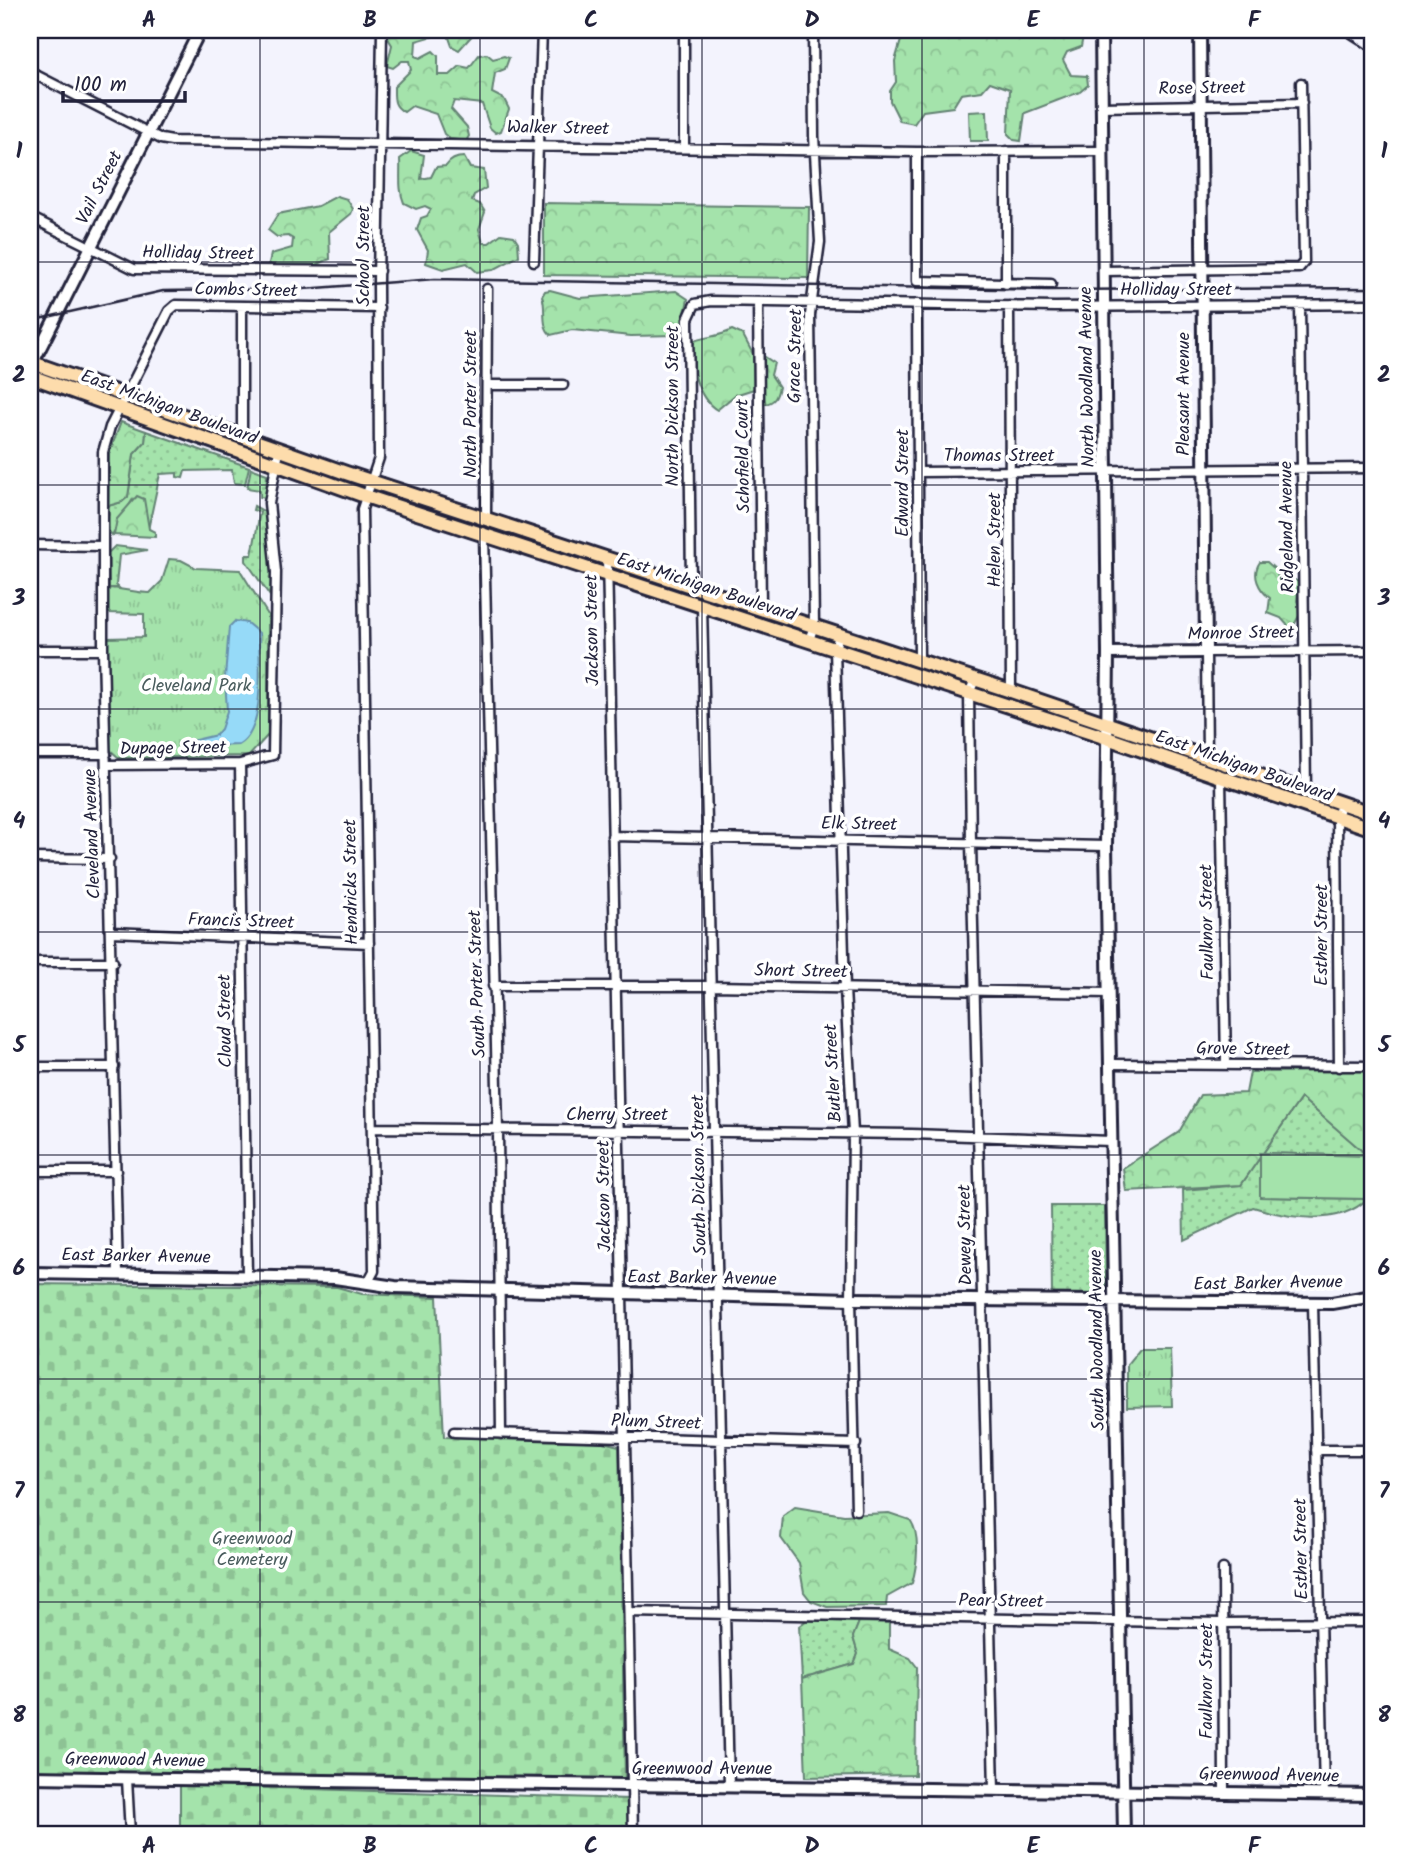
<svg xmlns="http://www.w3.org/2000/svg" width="1403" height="1864" font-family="Kalam,sans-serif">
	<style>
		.grass { fill: url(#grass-dots); stroke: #638273; stroke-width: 2 }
		.forest { fill: url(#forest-crowns); stroke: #638273; stroke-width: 2 }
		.cemetery { fill: url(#cemetery-stones); stroke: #638273; stroke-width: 2 }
		.park { fill: url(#park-tufts); stroke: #638273; stroke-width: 2 }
		.garden { fill: #a4e3ab; stroke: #638273; stroke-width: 2 }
		.water { fill: #96daf8; stroke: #6890ac; stroke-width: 2 }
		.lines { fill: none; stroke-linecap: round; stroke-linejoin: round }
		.minor-casing { stroke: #22223b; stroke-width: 13 }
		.tertiary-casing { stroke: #22223b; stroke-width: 16 }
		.primary-casing { stroke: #22223b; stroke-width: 18 }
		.minor { stroke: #fff; stroke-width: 8 }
		.tertiary { stroke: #fff; stroke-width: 10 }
		.primary { stroke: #fddcac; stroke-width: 12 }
		.rail { stroke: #22223b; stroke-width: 2.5 }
		.grid { fill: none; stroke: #22223b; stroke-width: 2; stroke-opacity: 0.55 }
		.labels { text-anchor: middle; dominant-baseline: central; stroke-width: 7; stroke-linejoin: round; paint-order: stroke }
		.street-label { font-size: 18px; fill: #22223b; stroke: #fff }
		.park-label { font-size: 18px; fill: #495c5d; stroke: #fff }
		.neatline { fill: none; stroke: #22223b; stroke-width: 2.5 }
		.grid-label { font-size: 23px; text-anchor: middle; font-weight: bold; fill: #22223b }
	</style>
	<defs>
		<pattern id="grass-dots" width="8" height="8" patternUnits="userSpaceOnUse" patternTransform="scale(1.75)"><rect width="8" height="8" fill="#a4e3ab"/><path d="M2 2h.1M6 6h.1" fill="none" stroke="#8dc294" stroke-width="1.8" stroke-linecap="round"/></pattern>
		<pattern id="forest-crowns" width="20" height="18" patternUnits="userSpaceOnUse" patternTransform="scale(1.75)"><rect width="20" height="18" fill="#a4e3ab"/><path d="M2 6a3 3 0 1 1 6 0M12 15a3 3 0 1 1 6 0" fill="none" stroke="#8dc294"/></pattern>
		<pattern id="cemetery-stones" width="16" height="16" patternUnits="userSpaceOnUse" patternTransform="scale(1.75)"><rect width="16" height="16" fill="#a4e3ab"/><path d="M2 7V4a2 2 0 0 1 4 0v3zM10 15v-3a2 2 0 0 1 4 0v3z" fill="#8dc294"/></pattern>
		<pattern id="park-tufts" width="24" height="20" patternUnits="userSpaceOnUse" patternTransform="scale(1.75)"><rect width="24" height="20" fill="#a4e3ab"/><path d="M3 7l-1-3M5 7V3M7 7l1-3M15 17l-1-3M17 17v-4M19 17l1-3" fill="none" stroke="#8dc294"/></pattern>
	</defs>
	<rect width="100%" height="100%" fill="#f3f3fd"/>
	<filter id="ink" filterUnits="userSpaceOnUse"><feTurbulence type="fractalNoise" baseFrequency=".0143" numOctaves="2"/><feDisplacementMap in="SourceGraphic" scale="14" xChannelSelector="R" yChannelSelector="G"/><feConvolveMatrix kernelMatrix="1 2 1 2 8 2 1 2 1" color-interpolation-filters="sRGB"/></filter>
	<g filter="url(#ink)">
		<path class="grass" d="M 146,431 L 249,467 L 245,484 L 234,483 L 232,470 L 185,471 L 183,478 L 177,477 L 177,473 L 160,474 L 149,525 L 133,499 L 112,535 L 108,530 L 108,506 L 122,502 L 129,491 L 134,454 L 145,442 Z
			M 251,468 L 267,474 L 266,498 L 260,497 L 260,490 L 247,488 Z
			M 254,506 L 265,512 L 272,569 L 270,596 L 246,561 L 246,555 L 252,555 L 260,512 L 253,510 Z
			M 115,546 L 147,550 L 119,555 L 116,585 L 119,588 L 109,588 L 108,553 Z
			M 1301,1098 L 1369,1156 L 1261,1153 L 1260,1197 L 1367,1199 C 1339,1227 1288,1218 1253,1207 L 1184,1240 L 1183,1190 L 1241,1185 Z
			M 1051,1206 L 1105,1206 L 1106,1290 L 1101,1295 L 1052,1296 Z
			M 807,1620 L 859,1622 L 853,1637 L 858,1654 L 854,1664 L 802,1679 L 799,1626 Z"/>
		<path class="forest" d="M 388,30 L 477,30 L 459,50 L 452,46 L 447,32 L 416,41 L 415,56 L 420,58 L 433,51 L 438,56 L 438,75 L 450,75 L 460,66 L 469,68 L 479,55 L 487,54 L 493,59 L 504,56 L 509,58 L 505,69 L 495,73 L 492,93 L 504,99 L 509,109 L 501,131 L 496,133 L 490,128 L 482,104 L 454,101 L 451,109 L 467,127 L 469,136 L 466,141 L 450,139 L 444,134 L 436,114 L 412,106 L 404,112 C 393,106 394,99 394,87 L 411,70 L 409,61 L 402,61 L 393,68 L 387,66 L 392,45 L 386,35 Z
			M 904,30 L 1096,30 L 1083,36 L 1081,47 L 1067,52 L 1063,60 L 1071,75 L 1087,76 L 1088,85 L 1080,92 L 1025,113 L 1021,141 L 1014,140 L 1008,134 L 1010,89 L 990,82 L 982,91 L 961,94 L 953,107 L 923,111 L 914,124 L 900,121 L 890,101 L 890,91 L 896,82 L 895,61 Z
			M 411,151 L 424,155 L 421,179 L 431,177 L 436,167 L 446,166 C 450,160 457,157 464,157 L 470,168 L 484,170 L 486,188 L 474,195 L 472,201 L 480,204 L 485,212 L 479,229 L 483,243 L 489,243 L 501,234 L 514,236 L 518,242 L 519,256 L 493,270 L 477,272 L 467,263 L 443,269 L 426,263 L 428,250 L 417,230 L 421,218 L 427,216 L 431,209 L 425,206 L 416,209 L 404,203 C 398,189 401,174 400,159 Z
			M 337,196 L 347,199 L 353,209 L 351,214 L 329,232 L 330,259 L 313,266 L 273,267 L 269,263 L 271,254 L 292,248 L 293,239 L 288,236 L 277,237 L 268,230 L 278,214 L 318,206 Z
			M 544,203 L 809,207 L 808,278 L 544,275 Z
			M 550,290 L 580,298 L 676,291 L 688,299 L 683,323 L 676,335 L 631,336 L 572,330 L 551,335 C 540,325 547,309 542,296 L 545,291 Z
			M 732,330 L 743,335 L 754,356 L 765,357 L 774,363 L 771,375 L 779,387 C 777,396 775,403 764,404 L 757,388 L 735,395 L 717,410 C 697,398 688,362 694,341 C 708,336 719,337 732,330 Z
			M 121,422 L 146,431 L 145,442 L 134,454 L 128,497 L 122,502 L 108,506 L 109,454 Z
			M 137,496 L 144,499 L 149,529 L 155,532 L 155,537 L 114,535 L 117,519 Z
			M 1260,562 L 1267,562 L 1276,570 L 1279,581 L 1292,579 L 1299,582 L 1297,601 L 1301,612 L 1294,625 L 1289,627 L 1281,618 L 1268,613 L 1270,598 C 1259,590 1251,575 1260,562 Z
			M 1373,1071 L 1373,1199 L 1367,1199 L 1368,1156 L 1301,1098 L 1241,1185 L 1126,1191 L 1123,1168 L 1179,1132 L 1200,1095 L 1246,1093 L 1250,1072 Z
			M 795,1507 L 844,1515 L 889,1513 L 910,1520 C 921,1534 917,1566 912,1583 L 887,1597 L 886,1606 L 827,1607 L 811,1601 L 804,1592 L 799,1563 L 781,1538 L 783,1516 Z
			M 859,1622 L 889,1623 L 889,1649 L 910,1658 L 917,1667 L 915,1775 L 806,1777 L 802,1679 L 854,1664 L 858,1654 L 853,1637 Z"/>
		<path class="cemetery" d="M 30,1284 L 337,1287 L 362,1294 L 437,1297 L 444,1437 L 599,1441 L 619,1446 L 625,1780 L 30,1771 Z
			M 180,1785 L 629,1799 L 629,1834 L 180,1834 Z"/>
		<path class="park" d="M 169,559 L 181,560 L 196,568 L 240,570 L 268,615 L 268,735 L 249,756 L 119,758 L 109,749 L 108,638 L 144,637 L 144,614 L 108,613 L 107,588 C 122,588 135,593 150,593 L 162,581 Z
			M 1140,1348 L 1170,1348 L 1172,1406 L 1127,1407 L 1127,1364 Z"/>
		<path class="garden" d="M 987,111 L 988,141 L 970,141 L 969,112 Z
			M 1260,1153 L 1369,1156 L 1367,1199 L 1260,1197 Z"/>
		<path class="water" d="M 235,621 L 247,623 L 259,633 C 259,662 266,730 239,745 L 192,747 L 191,741 L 216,735 L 221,729 L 227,711 L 225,678 L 229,627 Z"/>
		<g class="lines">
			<g class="minor-casing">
				<path id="minor" d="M 30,72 L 161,139 L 172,141 L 917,152 L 1103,151
					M 1102,107 L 1302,103
					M 684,147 L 684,30
					M 917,152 L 917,281 L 1051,284
					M 30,217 L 134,269 L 379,271
					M 534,261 L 542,30
					M 1104,271 L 1299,268 L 1304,262 L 1301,83
					M 1006,284 L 1006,151
					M 758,302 L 761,609
					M 917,304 L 919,661
					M 1300,305 L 1306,791
					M 1009,306 L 1011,691
					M 242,307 L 242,438
					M 487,385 L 563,385
					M 919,472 L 1373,468
					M 486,519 L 487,289
					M 484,534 L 498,1130 L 501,1434
					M 30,545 L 103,546
					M 607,558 L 633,1834
					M 691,586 L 688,319 L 695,304 L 711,301 L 1055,307 L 1373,304
					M 702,605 L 729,1786
					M 839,635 L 835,649 L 845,989 L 853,1133 L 851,1299 L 856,1510
					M 809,640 L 814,626 L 810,315 L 820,242 L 814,136 L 813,30
					M 30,650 L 103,650
					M 975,680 L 969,693 L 971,843 L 994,1790
					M 30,754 L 106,754
					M 1207,757 L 1206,652 L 1373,651
					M 240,764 L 247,1277
					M 106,765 L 240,764 L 273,755 L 276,572 L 269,503 L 279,451
					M 1221,779 L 1226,1065
					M 612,836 L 1106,846
					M 30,858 L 110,859
					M 112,932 L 369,943
					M 30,962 L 113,962
					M 493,986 L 711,986 L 1109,993
					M 1111,1064 L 1373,1066
					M 30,1067 L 114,1067
					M 1339,1067 L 1337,817 L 1341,804
					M 373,1128 L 912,1134 L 1111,1141
					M 30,1171 L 116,1171
					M 118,1275 L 103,650 L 103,452 L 110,427 L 169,311 L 176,305 L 379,308
					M 368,1282 L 374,1271 L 362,509 L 379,458 L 378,283 L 382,30
					M 1313,1303 L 1324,1794
					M 454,1432 L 856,1444
					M 1316,1450 L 1373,1450
					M 1223,1569 L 1224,1793
					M 629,1612 L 1222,1623 L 1373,1622
					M 127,1779 L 130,1834"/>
			</g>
			<g class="tertiary-casing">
				<path id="tertiary" d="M 1101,30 L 1108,653 L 1106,846 L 1124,1834
					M 30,368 L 200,30
					M 1108,653 L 1206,652 L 1200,30
					M 30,1273 L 335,1278 L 395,1287 L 851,1299 L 1332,1303 L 1373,1296
					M 30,1777 L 1373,1795"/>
			</g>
			<g class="primary-casing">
				<path id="primary" d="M 30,362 L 346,473 L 1011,691 L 1373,814
					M 30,376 L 365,496 L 1107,738 L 1373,829"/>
			</g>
			<use href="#minor" class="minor"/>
			<use href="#tertiary" class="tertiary"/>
			<use href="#primary" class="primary"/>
			<path class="rail" d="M 1337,30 L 1373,53
				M 30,321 L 163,291 L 303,289 L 435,279 L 1048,290 L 1373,288"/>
		</g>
	</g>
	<path class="grid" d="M 260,30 L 260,1834M 480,30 L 480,1834M 702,30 L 702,1834M 922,30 L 922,1834M 1144,30 L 1144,1834M 30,262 L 1373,262M 30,485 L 1373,485M 30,709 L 1373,709M 30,932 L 1373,932M 30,1155 L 1373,1155M 30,1379 L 1373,1379M 30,1602 L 1373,1602"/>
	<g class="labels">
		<g class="street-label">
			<text transform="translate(1202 89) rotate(-1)">Rose Street</text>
			<text transform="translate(558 129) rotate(1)">Walker Street</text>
			<text transform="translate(100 188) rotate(-63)">Vail Street</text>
			<text transform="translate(198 254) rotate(1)">Holliday Street</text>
			<text transform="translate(364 256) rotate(-90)">School Street</text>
			<text x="1176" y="290">Holliday Street</text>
			<text transform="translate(246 291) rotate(1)">Combs Street</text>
			<text transform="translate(796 356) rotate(-89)">Grace Street</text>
			<text transform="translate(1088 377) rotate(-91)">North Woodland Avenue</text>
			<text transform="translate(1184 394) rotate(-90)">Pleasant Avenue</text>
			<text transform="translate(471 404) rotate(-90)">North Porter Street</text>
			<text transform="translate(673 406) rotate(-90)">North Dickson Street</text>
			<text transform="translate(169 408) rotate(20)">East Michigan Boulevard</text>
			<text transform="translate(744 456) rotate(-91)">Schofield Court</text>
			<text x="999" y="456">Thomas Street</text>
			<text transform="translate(903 483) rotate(-90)">Edward Street</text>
			<text transform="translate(1288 527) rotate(-91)">Ridgeland Avenue</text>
			<text transform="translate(995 540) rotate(-90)">Helen Street</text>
			<text transform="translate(706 588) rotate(18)">East Michigan Boulevard</text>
			<text transform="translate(593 630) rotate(-91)">Jackson Street</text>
			<text transform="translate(1241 634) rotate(-1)">Monroe Street</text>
			<text transform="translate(173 749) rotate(-1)">Dupage Street</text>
			<text transform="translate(1244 767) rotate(19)">East Michigan Boulevard</text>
			<text transform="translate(859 825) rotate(1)">Elk Street</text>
			<text transform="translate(93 834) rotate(-92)">Cleveland Avenue</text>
			<text transform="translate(352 882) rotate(-91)">Hendricks Street</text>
			<text transform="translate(241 922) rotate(2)">Francis Street</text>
			<text transform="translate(1208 922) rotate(-91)">Faulknor Street</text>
			<text transform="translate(1322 935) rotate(-90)">Esther Street</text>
			<text transform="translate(801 972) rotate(1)">Short Street</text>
			<text transform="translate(478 984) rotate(-92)">South Porter Street</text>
			<text transform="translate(226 1021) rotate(-91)">Cloud Street</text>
			<text transform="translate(1243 1050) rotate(1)">Grove Street</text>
			<text transform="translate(834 1073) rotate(-93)">Butler Street</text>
			<text x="617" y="1115">Cherry Street</text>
			<text transform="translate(700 1175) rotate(-91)">South Dickson Street</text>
			<text transform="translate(605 1196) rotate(-91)">Jackson Street</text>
			<text transform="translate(966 1235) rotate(-91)">Dewey Street</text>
			<text transform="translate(136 1257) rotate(1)">East Barker Avenue</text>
			<text transform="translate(702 1279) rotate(1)">East Barker Avenue</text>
			<text transform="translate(1268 1284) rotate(-1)">East Barker Avenue</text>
			<text transform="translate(1098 1340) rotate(-91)">South Woodland Avenue</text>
			<text transform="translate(656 1423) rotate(2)">Plum Street</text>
			<text transform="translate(1302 1549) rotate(-91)">Esther Street</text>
			<text transform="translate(1001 1602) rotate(1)">Pear Street</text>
			<text transform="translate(1207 1681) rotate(-90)">Faulknor Street</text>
			<text transform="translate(135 1761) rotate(1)">Greenwood Avenue</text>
			<text x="702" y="1769">Greenwood Avenue</text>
			<text transform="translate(1269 1776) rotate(1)">Greenwood Avenue</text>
		</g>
		<g class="park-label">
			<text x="196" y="686">Cleveland Park</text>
			<text x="252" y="1539">Greenwood<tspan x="252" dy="21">Cemetery</tspan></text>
		</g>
	</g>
	<rect width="1403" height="1864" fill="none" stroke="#fff" stroke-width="77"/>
	<path d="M63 91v10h122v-10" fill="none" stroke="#22223b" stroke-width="3.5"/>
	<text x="74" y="91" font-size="21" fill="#22223b" stroke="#ffffff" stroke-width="5" paint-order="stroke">100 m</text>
	<rect x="38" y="38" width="1326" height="1788" class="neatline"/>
	<g class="grid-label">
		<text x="149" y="27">A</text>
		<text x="370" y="27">B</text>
		<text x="591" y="27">C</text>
		<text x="812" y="27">D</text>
		<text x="1033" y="27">E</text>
		<text x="1254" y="27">F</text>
		<text x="19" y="158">1</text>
		<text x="1384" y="158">1</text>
		<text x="19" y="382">2</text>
		<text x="1384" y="382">2</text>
		<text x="19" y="605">3</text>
		<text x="1384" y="605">3</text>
		<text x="19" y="828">4</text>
		<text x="1384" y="828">4</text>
		<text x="19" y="1052">5</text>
		<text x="1384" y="1052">5</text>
		<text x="19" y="1275">6</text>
		<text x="1384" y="1275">6</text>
		<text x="19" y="1498">7</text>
		<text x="1384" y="1498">7</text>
		<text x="19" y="1722">8</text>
		<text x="1384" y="1722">8</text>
		<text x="149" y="1853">A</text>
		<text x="370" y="1853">B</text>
		<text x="591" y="1853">C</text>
		<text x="812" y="1853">D</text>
		<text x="1033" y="1853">E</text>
		<text x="1254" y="1853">F</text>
	</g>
</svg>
